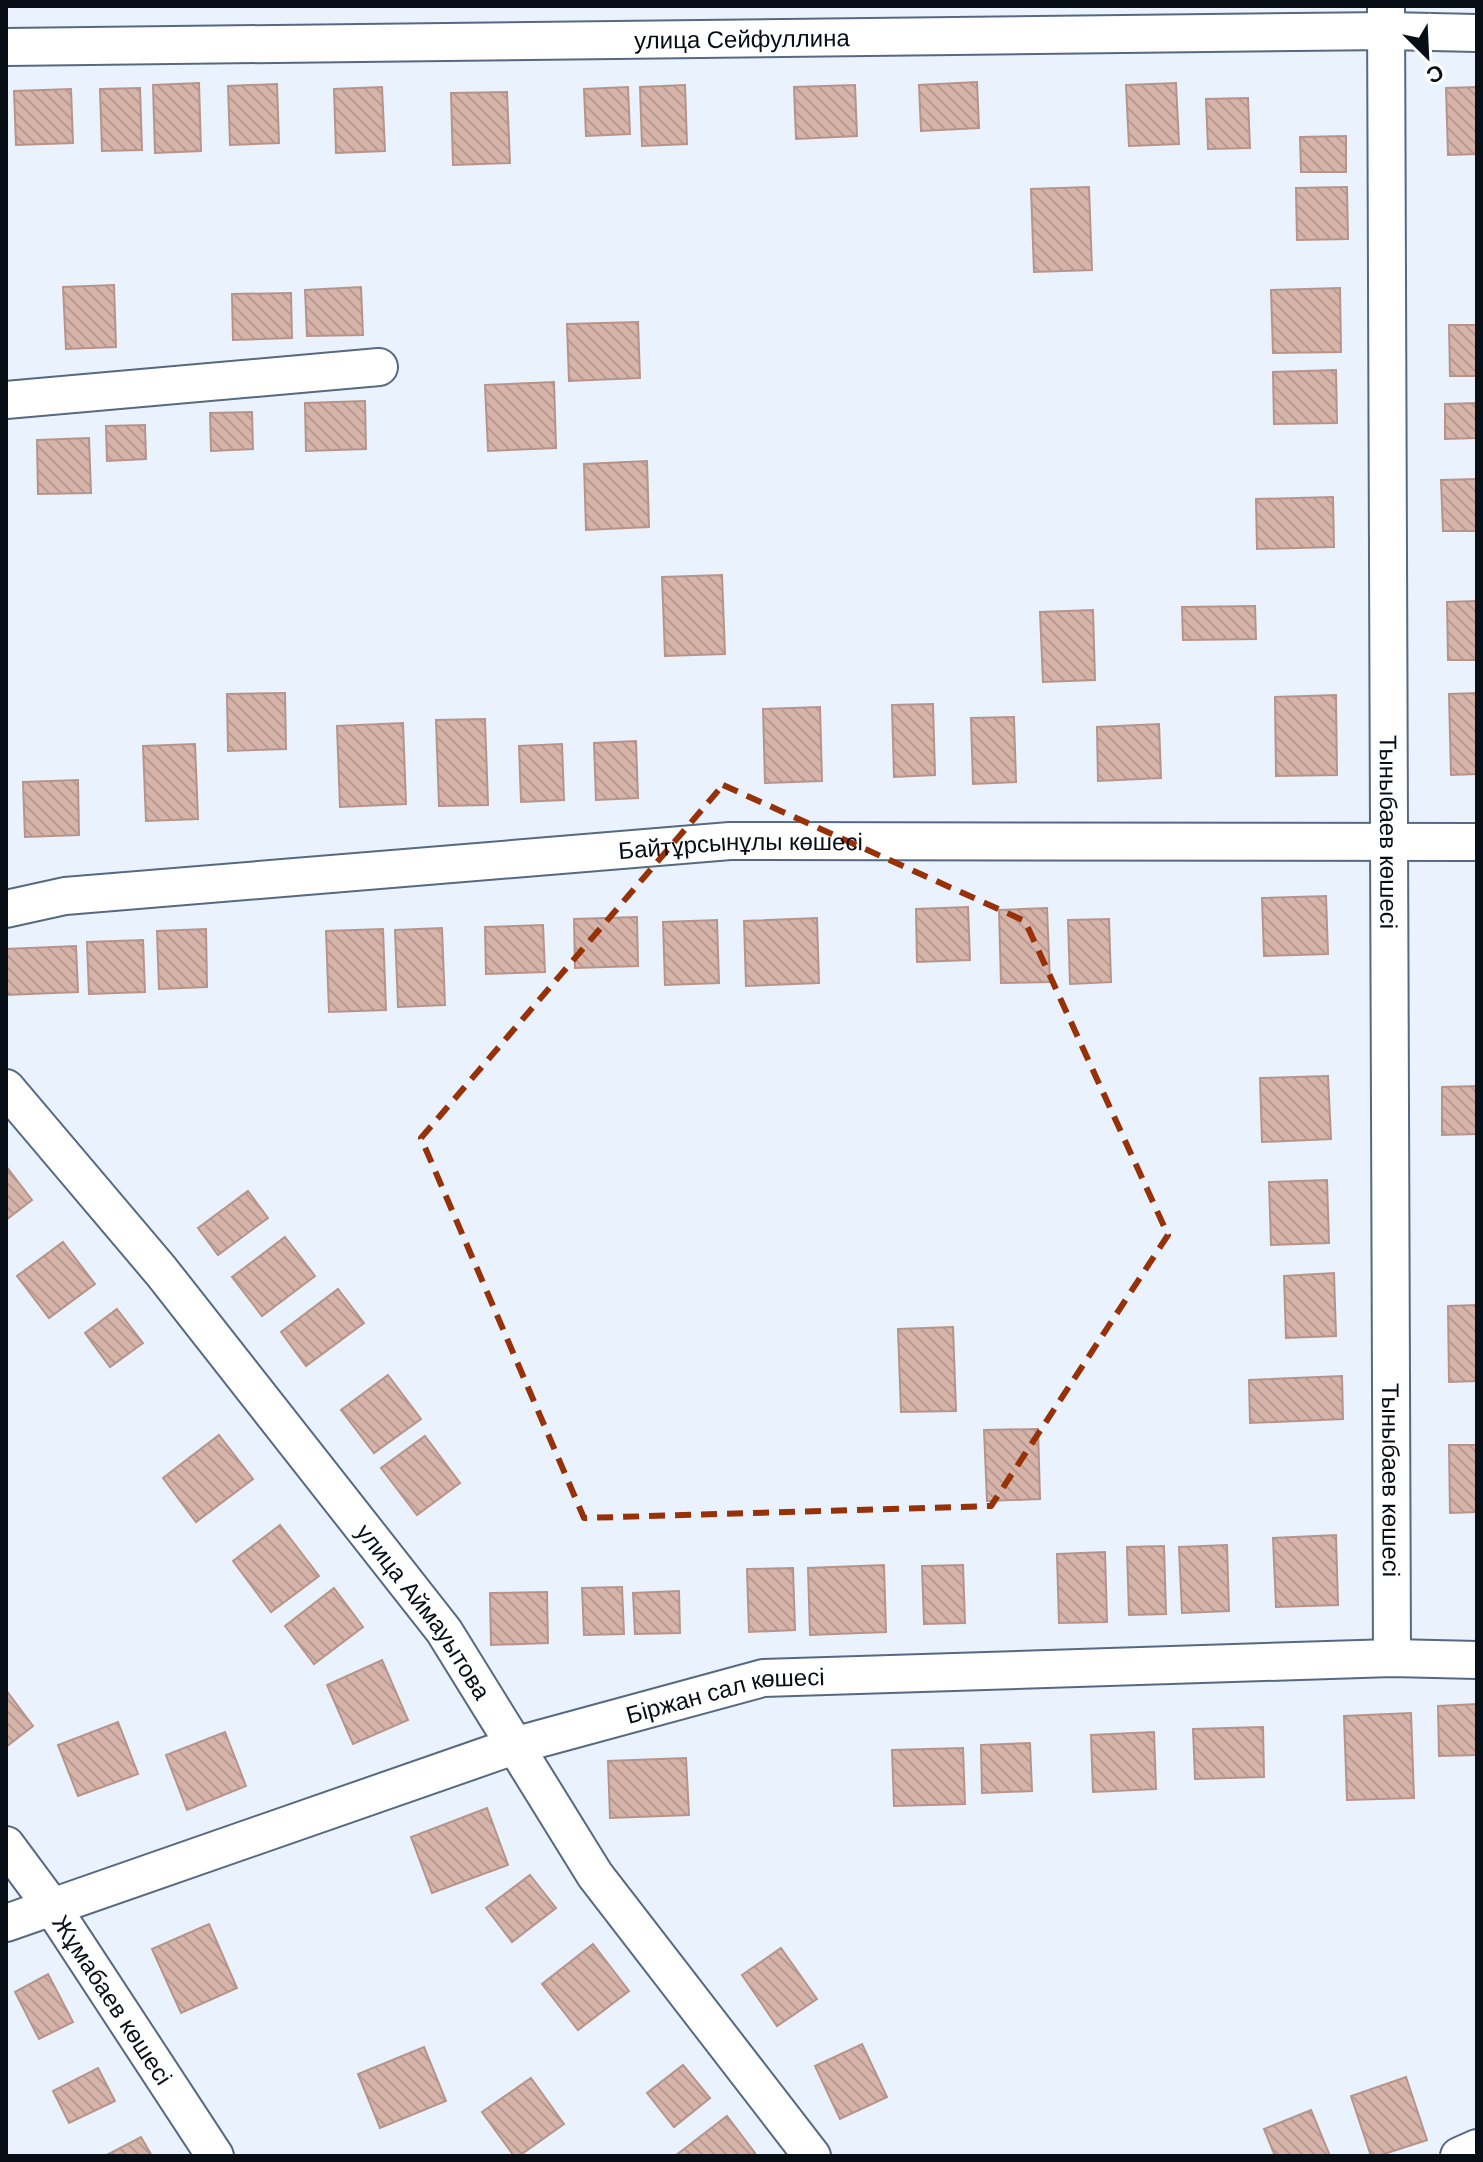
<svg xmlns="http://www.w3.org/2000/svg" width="1483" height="2162" font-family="'DM Sans',sans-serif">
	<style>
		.building { fill: url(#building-back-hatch); stroke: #b6948a; stroke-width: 2 }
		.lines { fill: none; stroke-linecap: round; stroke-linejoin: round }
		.minor-casing { stroke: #576981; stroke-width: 40 }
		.minor { stroke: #fff; stroke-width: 36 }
		.marked { fill: none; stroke: #973108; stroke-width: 6; stroke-dasharray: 16 10; stroke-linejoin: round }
		.labels { text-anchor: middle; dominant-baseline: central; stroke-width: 7; stroke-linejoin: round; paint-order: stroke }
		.street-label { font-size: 24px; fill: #070e16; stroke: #fff }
	</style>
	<defs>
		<pattern id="building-back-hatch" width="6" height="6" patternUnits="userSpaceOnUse" patternTransform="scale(2)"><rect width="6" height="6" fill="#d7b4a9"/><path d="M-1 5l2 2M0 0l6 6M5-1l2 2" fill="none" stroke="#b79a91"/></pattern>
	</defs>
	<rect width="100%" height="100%" fill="#e9f2fd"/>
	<path class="building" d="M 977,82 L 979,128 L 921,131 L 919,85 Z
		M 199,83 L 201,151 L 155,153 L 153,85 Z
		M 1176,83 L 1179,144 L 1129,146 L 1126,85 Z
		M 277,84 L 279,143 L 230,145 L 228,86 Z
		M 685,85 L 687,144 L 642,146 L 640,87 Z
		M 855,85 L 857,136 L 796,139 L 794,87 Z
		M 382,87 L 385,151 L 336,153 L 334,89 Z
		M 628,87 L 630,134 L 586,136 L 584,89 Z
		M 1477,87 L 1477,154 L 1448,155 L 1446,88 Z
		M 140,88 L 142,150 L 102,151 L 100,89 Z
		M 71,89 L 73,143 L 16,145 L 14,91 Z
		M 507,92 L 510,163 L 453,165 L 451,93 Z
		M 1248,98 L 1250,148 L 1208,149 L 1206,99 Z
		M 1346,136 L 1346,172 L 1301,172 L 1300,137 Z
		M 1089,187 L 1092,270 L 1034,272 L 1031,189 Z
		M 1347,187 L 1348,239 L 1297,240 L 1296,188 Z
		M 114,285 L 116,347 L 66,349 L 63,287 Z
		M 361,287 L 363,335 L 307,336 L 305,290 Z
		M 1340,288 L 1341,352 L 1273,353 L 1271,290 Z
		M 291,293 L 292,338 L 233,340 L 232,294 Z
		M 638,322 L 640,378 L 569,381 L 567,324 Z
		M 1449,325 L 1477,325 L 1477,376 L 1450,376 Z
		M 1336,370 L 1337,423 L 1274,424 L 1273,372 Z
		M 554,382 L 556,448 L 488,451 L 485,385 Z
		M 365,401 L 366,449 L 306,451 L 305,403 Z
		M 1477,403 L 1477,438 L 1445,439 L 1445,404 Z
		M 252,412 L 253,449 L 211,451 L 210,413 Z
		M 145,425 L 146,459 L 107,461 L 106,426 Z
		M 89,438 L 91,493 L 38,494 L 37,440 Z
		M 647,461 L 649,527 L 586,530 L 584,464 Z
		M 1477,479 L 1477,531 L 1443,531 L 1441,480 Z
		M 1333,497 L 1334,547 L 1257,549 L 1256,499 Z
		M 722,575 L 725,654 L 665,656 L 662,577 Z
		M 1477,601 L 1477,660 L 1448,660 L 1447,602 Z
		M 1255,606 L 1256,639 L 1183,640 L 1182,607 Z
		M 1093,610 L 1095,680 L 1043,682 L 1040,612 Z
		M 285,693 L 286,749 L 228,751 L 227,694 Z
		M 1477,693 L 1477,774 L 1451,775 L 1449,694 Z
		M 1336,695 L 1337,775 L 1276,776 L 1275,697 Z
		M 933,704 L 935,775 L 894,777 L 892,705 Z
		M 820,707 L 822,781 L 765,783 L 763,709 Z
		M 1014,717 L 1016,782 L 973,784 L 971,718 Z
		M 485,719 L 488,805 L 439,806 L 436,720 Z
		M 403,723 L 406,804 L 340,807 L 337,726 Z
		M 1159,724 L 1161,778 L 1098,781 L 1097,727 Z
		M 636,741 L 638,798 L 596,800 L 594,743 Z
		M 195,744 L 198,819 L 146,821 L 143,746 Z
		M 562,744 L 564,800 L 521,802 L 519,746 Z
		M 78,780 L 79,835 L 25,837 L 23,782 Z
		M 1326,896 L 1328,954 L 1264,956 L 1262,898 Z
		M 968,907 L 970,960 L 917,962 L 916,909 Z
		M 1047,908 L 1050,982 L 1001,983 L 999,910 Z
		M 637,917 L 638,966 L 575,968 L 574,919 Z
		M 817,918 L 819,983 L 746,986 L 744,921 Z
		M 1109,919 L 1111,982 L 1070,984 L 1068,920 Z
		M 717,920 L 719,983 L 665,985 L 663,922 Z
		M 543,925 L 545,972 L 486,974 L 485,927 Z
		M 442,928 L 445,1005 L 398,1007 L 395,930 Z
		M 206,929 L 207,987 L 159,989 L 157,931 Z
		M 383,929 L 386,1010 L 329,1012 L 326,931 Z
		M 143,940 L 145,992 L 89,994 L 87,942 Z
		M 76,946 L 78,992 L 6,995 L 6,949 Z
		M 1328,1076 L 1331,1139 L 1262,1142 L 1260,1078 Z
		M 1477,1086 L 1477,1134 L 1442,1135 L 1442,1087 Z
		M 6,1166 L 32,1200 L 6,1220 Z
		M 1327,1180 L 1329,1243 L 1271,1245 L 1269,1182 Z
		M 248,1191 L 268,1218 L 218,1255 L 198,1228 Z
		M 285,1237 L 315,1276 L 262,1316 L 232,1277 Z
		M 63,1242 L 95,1284 L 49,1318 L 17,1276 Z
		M 1334,1273 L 1336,1336 L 1286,1338 L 1284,1276 Z
		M 338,1289 L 364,1323 L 306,1366 L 281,1332 Z
		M 1477,1305 L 1477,1381 L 1449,1382 L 1448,1306 Z
		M 117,1309 L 143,1343 L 110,1367 L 85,1333 Z
		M 953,1327 L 956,1411 L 901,1412 L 898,1329 Z
		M 388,1375 L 421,1419 L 374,1453 L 341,1410 Z
		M 1342,1376 L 1343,1419 L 1250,1423 L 1249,1380 Z
		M 1038,1429 L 1040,1499 L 987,1501 L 984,1430 Z
		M 219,1435 L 253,1479 L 196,1522 L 163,1478 Z
		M 425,1436 L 460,1483 L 417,1515 L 381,1468 Z
		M 1449,1445 L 1477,1445 L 1477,1512 L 1450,1513 Z
		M 280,1525 L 319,1576 L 271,1612 L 233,1561 Z
		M 1336,1535 L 1338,1605 L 1276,1607 L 1273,1538 Z
		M 1227,1545 L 1229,1611 L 1182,1613 L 1179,1547 Z
		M 1164,1546 L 1166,1614 L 1129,1615 L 1127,1547 Z
		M 1105,1552 L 1107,1622 L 1059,1623 L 1057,1554 Z
		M 884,1565 L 886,1632 L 810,1635 L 808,1568 Z
		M 963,1565 L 965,1623 L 924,1624 L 922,1566 Z
		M 793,1568 L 795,1630 L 749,1632 L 747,1569 Z
		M 622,1587 L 624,1634 L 584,1635 L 582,1588 Z
		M 334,1588 L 363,1627 L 314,1664 L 285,1626 Z
		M 679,1591 L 680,1633 L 635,1634 L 633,1593 Z
		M 547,1592 L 548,1643 L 491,1645 L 490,1593 Z
		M 382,1660 L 408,1720 L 353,1744 L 327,1685 Z
		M 6,1690 L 33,1726 L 6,1747 Z
		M 1477,1704 L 1477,1755 L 1439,1756 L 1438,1706 Z
		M 1411,1713 L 1414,1798 L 1347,1800 L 1344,1716 Z
		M 118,1722 L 138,1774 L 78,1796 L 58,1745 Z
		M 1263,1727 L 1264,1777 L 1195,1779 L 1193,1729 Z
		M 225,1732 L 246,1786 L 187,1810 L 166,1755 Z
		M 1154,1732 L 1156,1789 L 1093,1792 L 1091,1735 Z
		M 1030,1743 L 1032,1791 L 982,1793 L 981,1745 Z
		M 963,1748 L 965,1804 L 894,1806 L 892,1750 Z
		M 686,1758 L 689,1815 L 610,1818 L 608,1761 Z
		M 487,1808 L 508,1865 L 432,1893 L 411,1837 Z
		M 530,1875 L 556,1908 L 512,1942 L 486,1908 Z
		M 209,1924 L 237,1988 L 181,2013 L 152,1949 Z
		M 593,1944 L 629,1991 L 578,2030 L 542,1984 Z
		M 781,1948 L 817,1999 L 777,2026 L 742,1975 Z
		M 48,1974 L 73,2022 L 39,2039 L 15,1992 Z
		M 862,2044 L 887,2097 L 840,2119 L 815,2066 Z
		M 424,2047 L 446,2101 L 380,2128 L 358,2074 Z
		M 683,2065 L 710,2098 L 674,2127 L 647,2093 Z
		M 98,2068 L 115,2101 L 69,2123 L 53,2091 Z
		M 1406,2077 L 1427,2140 L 1378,2156 L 1371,2156 L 1351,2096 Z
		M 531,2078 L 564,2124 L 519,2156 L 514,2156 L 482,2112 Z
		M 1311,2110 L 1330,2156 L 1275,2156 L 1264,2129 Z
		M 727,2116 L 755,2153 L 751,2156 L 675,2156 Z
		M 141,2137 L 152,2156 L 105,2156 Z"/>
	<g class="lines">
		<g class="minor-casing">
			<g id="minor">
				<path id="s1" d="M 1386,6 L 1392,1658"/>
				<path id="s2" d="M 6,47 L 1387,31 L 1477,33"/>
				<path d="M 6,400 L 379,367"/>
				<path id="s3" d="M 6,909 L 65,896 L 730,841 L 1477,842"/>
				<path id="s4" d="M 6,1088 L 161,1271 L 444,1631 L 595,1875 L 812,2156"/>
				<path id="s5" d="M 6,1845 L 52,1907 L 215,2156"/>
				<path id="s6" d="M 6,1923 L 517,1745 L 763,1678 L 1392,1658 L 1477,1660"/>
				<path d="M 1459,2156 L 1477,2148"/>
			</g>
		</g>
		<use href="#minor" class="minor"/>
	</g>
	<path class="marked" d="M 723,785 L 1025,921 L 1168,1235 L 991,1506 L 584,1518 L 421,1138 Z"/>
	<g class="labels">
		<g class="street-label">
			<text stroke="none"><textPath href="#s2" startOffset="736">улица Сейфуллина</textPath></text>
			<text stroke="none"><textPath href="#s1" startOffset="826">Тыныбаев көшесі</textPath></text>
			<text stroke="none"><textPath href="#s3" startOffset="738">Байтұрсынұлы көшесі</textPath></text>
			<text stroke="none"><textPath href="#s1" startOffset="1474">Тыныбаев көшесі</textPath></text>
			<text stroke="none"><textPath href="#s4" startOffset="670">улица Аймауытова</textPath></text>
			<text stroke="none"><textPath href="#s6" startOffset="756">Біржан сал көшесі</textPath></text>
			<text stroke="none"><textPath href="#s5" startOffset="188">Жұмабаев көшесі</textPath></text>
		</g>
	</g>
	<rect width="1483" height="2162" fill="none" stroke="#070e16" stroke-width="16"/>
	<g transform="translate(1427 56) rotate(156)" stroke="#ffffff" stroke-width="6" paint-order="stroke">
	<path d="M0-6L14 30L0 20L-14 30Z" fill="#070e16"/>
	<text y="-12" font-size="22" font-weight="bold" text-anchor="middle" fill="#070e16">С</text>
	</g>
</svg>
